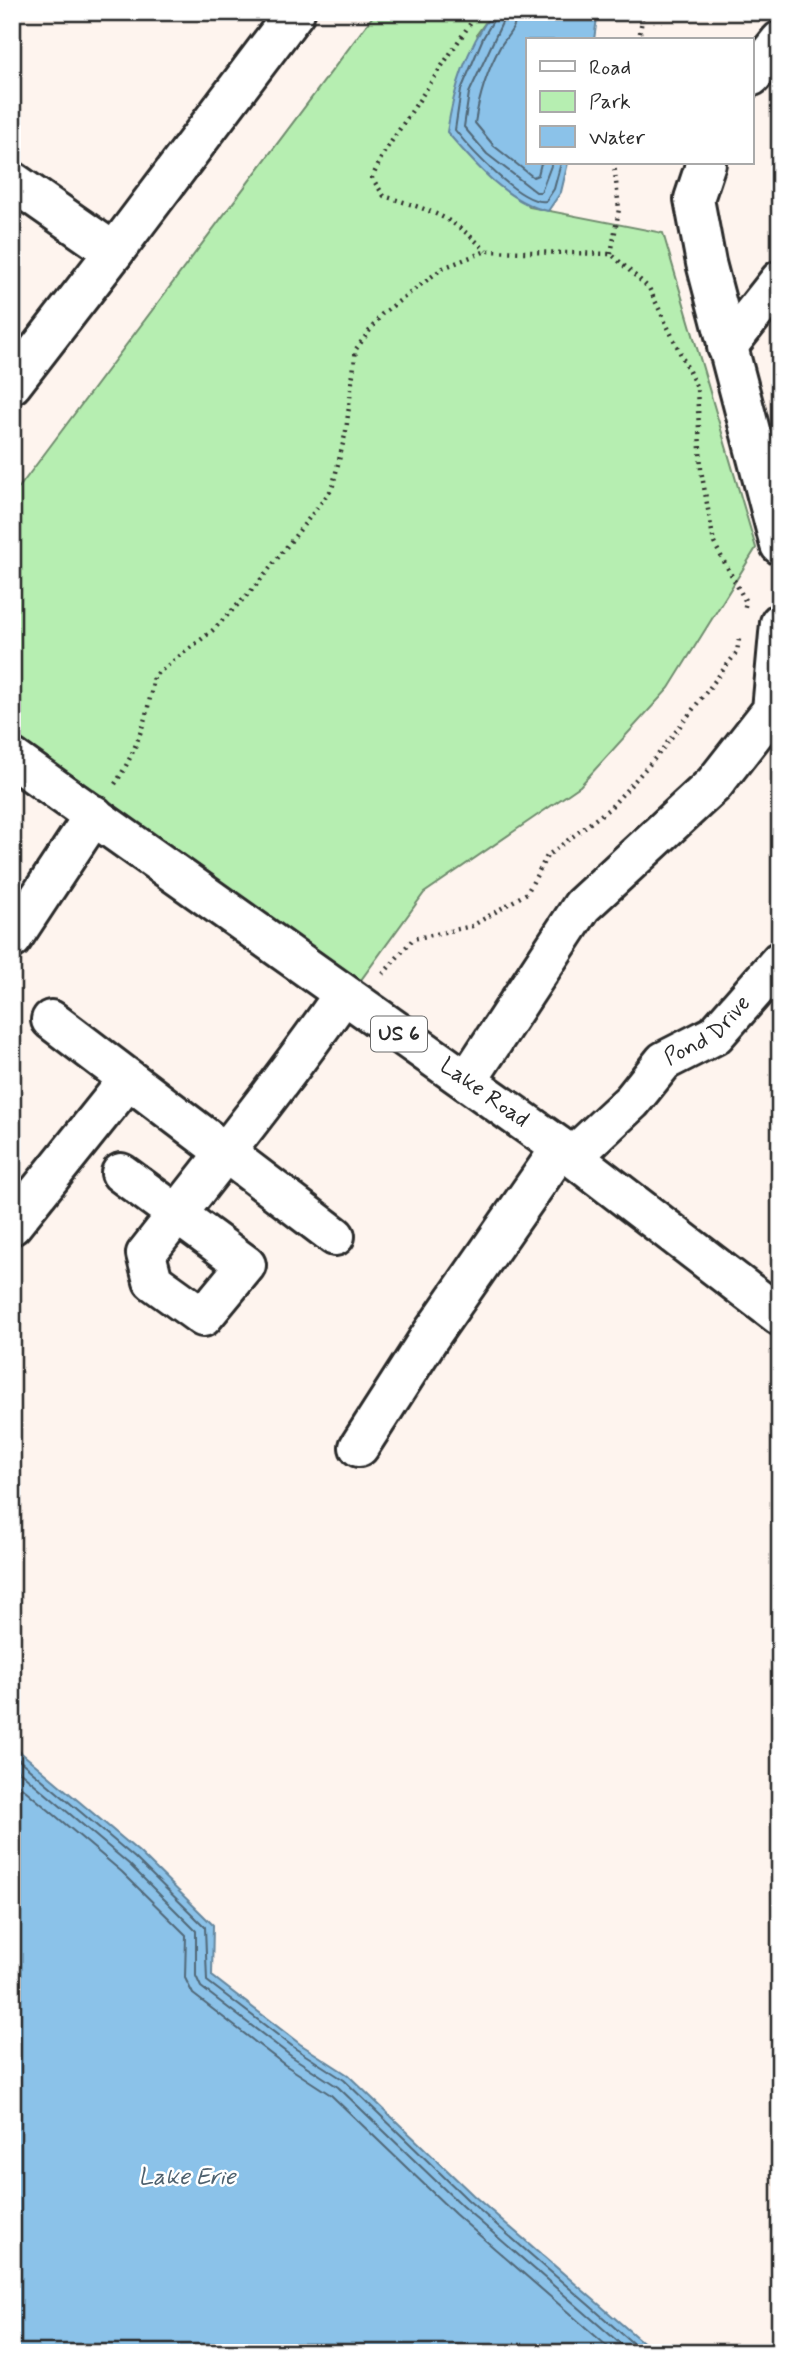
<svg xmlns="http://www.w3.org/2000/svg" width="792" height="2365" font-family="Mynerve,sans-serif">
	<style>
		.green { fill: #b6eeb1; stroke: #708c6e; stroke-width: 2 }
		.water { fill: #8bc2e9; stroke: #65869d; stroke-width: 2 }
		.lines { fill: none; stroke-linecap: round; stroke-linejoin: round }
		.shore { stroke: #516777; stroke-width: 2 }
		.minor-casing { stroke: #2b2b2b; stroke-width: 44 }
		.major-casing { stroke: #2b2b2b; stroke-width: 44 }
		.path { stroke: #2b2b2b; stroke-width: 4.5; stroke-dasharray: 2 5; stroke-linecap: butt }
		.minor { stroke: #fff; stroke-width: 38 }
		.major { stroke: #fff; stroke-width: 38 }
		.labels { text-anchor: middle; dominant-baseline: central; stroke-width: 5; stroke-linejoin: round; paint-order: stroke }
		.shield { fill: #fff; stroke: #6b6b6b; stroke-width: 2 }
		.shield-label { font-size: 21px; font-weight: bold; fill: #2b2b2b }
		.street-label { font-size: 23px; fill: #2b2b2b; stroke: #fff }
		.water-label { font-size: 24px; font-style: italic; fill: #4d606e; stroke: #fff }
	</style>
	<rect width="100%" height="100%" fill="#fef4ee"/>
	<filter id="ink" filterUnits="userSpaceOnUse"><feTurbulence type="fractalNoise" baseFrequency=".0143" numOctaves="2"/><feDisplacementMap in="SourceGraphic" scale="14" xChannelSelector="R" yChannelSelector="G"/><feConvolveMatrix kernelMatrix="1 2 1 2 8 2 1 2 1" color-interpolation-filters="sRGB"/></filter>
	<g filter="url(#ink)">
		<path class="green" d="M 376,12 L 493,12 L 477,34 L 529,207 L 663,233 L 756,548 L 669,688 L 580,786 L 424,893 L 358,984 L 12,736 L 12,497 Z"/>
		<path class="water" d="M 493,12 L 594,12 L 597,18 L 594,40 L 528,40 L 528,163 L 568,163 L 561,192 L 548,211 C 507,203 473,162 447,132 C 454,88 466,49 493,12 Z
			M 12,1745 L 139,1852 L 213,1925 L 212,1976 L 300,2044 L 348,2075 L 473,2195 L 655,2353 L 12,2353 Z"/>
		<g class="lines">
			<path class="shore" d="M 498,12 L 483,38 L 461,90 L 455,130 C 470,149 522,206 546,201 L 554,189 L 561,163
				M 507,12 L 469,93 L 464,127 L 487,154 L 536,192 L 541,192 L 552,163
				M 517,12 C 517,28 507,35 500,47 C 487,71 479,97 475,123 L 494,146 L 533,177 L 538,175 L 541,163
				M 12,1754 L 135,1858 L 205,1927 L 207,1981 L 296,2049 L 344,2080 L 468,2200 L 644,2353
				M 12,1765 L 129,1864 L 196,1931 L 196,1976 L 201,1987 L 291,2056 L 338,2087 L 462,2206 L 631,2353
				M 12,1779 L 122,1872 L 186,1935 L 185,1978 L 193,1994 L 285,2065 L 331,2095 L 455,2214 L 615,2353"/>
			<g class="minor-casing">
				<g id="minor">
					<path d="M 752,76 L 780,41"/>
					<path d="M 706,163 L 694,199 L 706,263 L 780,545"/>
					<path d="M 12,181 L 114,252 L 295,12"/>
					<path d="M 727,347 L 780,280"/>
					<path d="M 12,384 L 114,252"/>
					<path d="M 12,939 L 94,815"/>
					<path d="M 51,1020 L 335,1236"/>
					<path d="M 467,1081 L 582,906 L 714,784 L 772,710 L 780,623"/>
					<path id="s1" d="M 572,1157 L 632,1101 L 664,1061 L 715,1035 L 780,961"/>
					<path d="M 121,1173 L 246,1265 L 203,1317 L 153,1281 L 146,1254 C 212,1169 281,1084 343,995"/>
					<path d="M 12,1225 L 128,1080"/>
					<path d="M 359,1447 L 429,1338 L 561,1148"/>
				</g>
			</g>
			<g class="major-casing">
				<g id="major">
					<path id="s2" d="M 12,758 L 561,1148 L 780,1316"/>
				</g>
			</g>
			<path class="path" d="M 478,12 L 383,154 L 372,178 L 384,196 C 430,210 452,216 486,251
				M 639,40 L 643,12
				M 611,254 L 619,209 L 614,163
				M 115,784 C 137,751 148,715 154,676 L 212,631 L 254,588 L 332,489 L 346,431 L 356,349 L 382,314 L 443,268 L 486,251 L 611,254 L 649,288 L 697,388 L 701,470 L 714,543 L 746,602 L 744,610
				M 383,974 L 413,939 L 472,926 L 527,893 L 547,856 L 610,808 L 657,756 L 737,652 L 739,639"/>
			<use href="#minor" class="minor"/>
			<use href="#major" class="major"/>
		</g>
	</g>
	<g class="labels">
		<rect class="shield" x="371" y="1016.5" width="56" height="35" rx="5"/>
		<g class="shield-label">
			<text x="399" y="1034">US 6</text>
		</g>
		<g class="street-label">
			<text stroke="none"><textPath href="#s1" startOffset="187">Pond Drive</textPath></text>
			<text stroke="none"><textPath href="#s2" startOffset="579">Lake Road</textPath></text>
		</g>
		<g class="water-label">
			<text x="187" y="2177">Lake Erie</text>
		</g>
	</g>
	<rect width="792" height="2365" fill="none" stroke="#fff" stroke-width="42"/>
	<rect x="21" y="21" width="750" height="2323" fill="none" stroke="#2b2b2b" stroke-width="2.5" filter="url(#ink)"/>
	<rect x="526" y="38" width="228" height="126" fill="#ffffff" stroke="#aaaaaa" stroke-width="2"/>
	<rect x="540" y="61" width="35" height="10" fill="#ffffff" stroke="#aaaaaa" stroke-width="2"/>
	<text x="589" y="74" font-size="21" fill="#2b2b2b">Road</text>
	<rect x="540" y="91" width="35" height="21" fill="#b6eeb1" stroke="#aaaaaa" stroke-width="2"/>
	<text x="589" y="108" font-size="21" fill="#2b2b2b">Park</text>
	<rect x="540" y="126" width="35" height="21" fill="#8bc2e9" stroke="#aaaaaa" stroke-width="2"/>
	<text x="589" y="144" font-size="21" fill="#2b2b2b">Water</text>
</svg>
